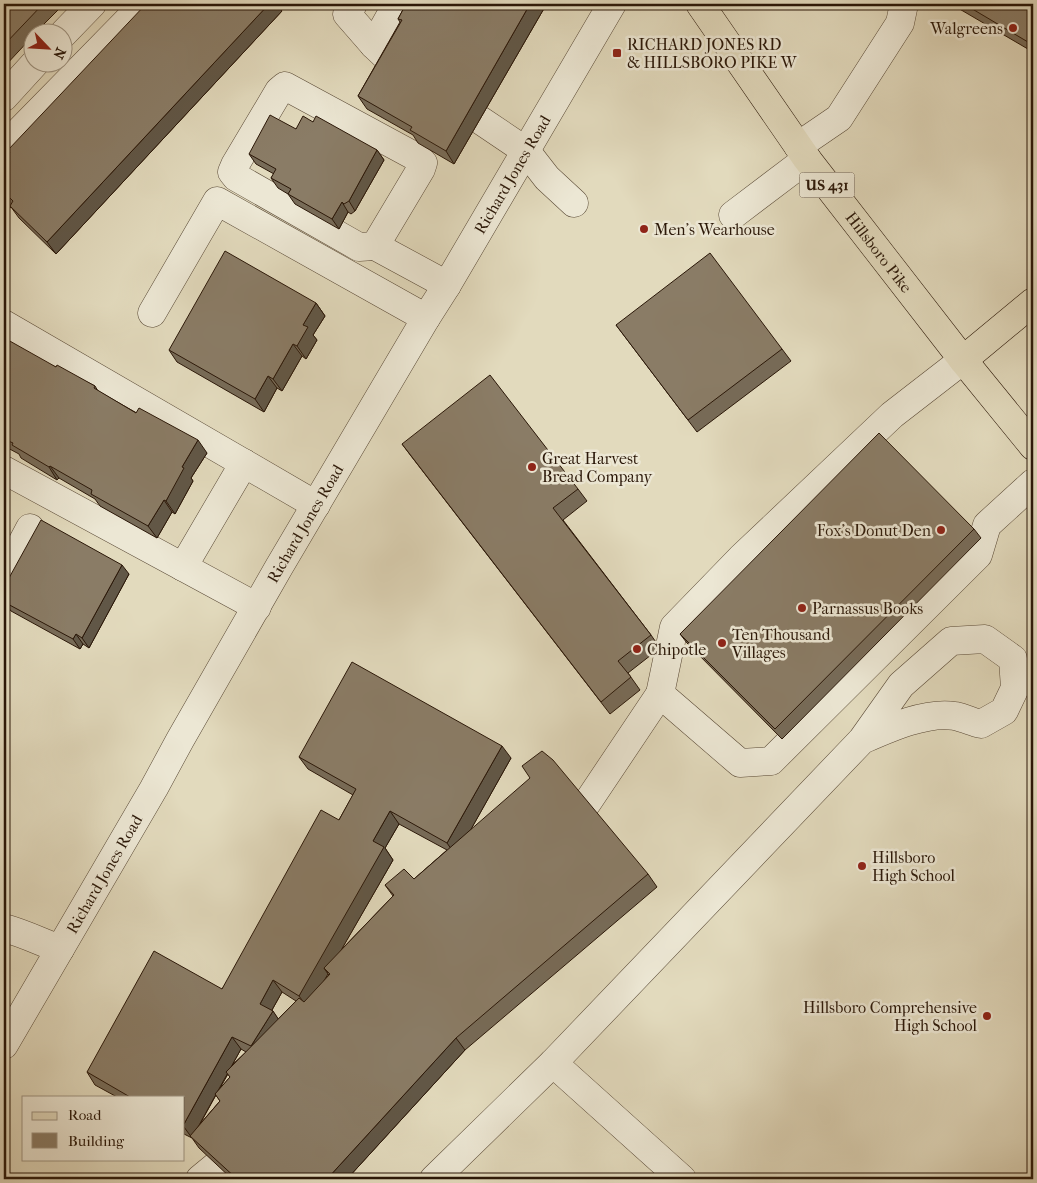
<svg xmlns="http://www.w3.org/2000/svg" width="1037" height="1183" font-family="'IM FELL French Canon',serif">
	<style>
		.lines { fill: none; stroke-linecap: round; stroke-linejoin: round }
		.minor-casing { stroke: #584835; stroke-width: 29 }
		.major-casing { stroke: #2a1708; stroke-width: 29 }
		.minor { stroke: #ece7d4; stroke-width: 28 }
		.major { stroke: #e2dabd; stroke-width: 28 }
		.wall { fill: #776b58; stroke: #2a1708; fill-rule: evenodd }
		.shaded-wall { fill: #615747; stroke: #2a1708 }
		.building { fill: #8a7c66; stroke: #2a1708 }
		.poi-dot { fill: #8f2418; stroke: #ece7d4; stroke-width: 2 }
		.labels { text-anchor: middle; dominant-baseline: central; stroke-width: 5; stroke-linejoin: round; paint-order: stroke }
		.shield { fill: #ece7d4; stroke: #645545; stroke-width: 1 }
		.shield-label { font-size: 15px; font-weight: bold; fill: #2a1708 }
		.poi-label { font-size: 16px; fill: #2a1708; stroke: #ece7d4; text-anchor: start }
		.street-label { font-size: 16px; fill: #2a1708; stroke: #ece7d4 }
	</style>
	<rect width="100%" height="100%" fill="#e2dabd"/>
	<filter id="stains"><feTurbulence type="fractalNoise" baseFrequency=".004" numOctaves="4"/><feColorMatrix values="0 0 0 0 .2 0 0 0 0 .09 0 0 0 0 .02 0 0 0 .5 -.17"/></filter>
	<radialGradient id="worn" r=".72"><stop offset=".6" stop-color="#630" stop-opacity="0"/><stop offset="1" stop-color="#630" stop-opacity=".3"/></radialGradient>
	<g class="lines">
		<g class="minor-casing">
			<g id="minor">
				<path d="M 353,4 L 347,14 L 374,45 L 393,63"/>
				<path d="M 62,35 L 92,4"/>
				<path d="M 374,45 L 397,4"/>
				<path d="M 4,97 L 36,62"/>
				<path d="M 480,120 L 526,151 L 547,178 L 574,203"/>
				<path d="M 798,146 L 839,118 L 900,23 L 904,4"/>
				<path d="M 4,147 L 144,4"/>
				<path d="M 733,215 L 807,159"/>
				<path d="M 375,246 L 359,247 L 236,177 L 232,172 L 235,165 L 279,91 L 285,86 L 418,158 L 423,163 L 421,169 L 375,246 L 447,285"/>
				<path d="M 152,313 L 217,201 L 426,318"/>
				<path d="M 4,324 L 316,505"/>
				<path d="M 4,470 L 257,607"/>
				<path d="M 183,567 L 244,463"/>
				<path d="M 4,577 L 30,528"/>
				<path d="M 660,694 L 740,763 L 771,761 L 978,555 L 987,525 L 1033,483"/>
				<path d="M 587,803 L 660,694 L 674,627 L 741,558 L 892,415 L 963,360"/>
				<path d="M 4,928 C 23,933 41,942 60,949"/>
				<path id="s1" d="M 4,1045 L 154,788 L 180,740 L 279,567 L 426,318 L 447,285 L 612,4"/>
				<path d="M 553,1063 L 682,1179"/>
				<path d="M 200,1179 L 217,1165"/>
				<path d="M 434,1179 L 553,1063 L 862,740 L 901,685 L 951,641 L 985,639 L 1013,659 L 1015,688 L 1004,711 L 981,724 C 973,722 964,718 955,716 C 926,711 887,729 862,740"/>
			</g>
		</g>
		<g class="major-casing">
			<g id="major">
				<path id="s2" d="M 700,4 L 807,159 L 963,360 L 1033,446"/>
				<path d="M 963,360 L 1033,302"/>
			</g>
		</g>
		<use href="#minor" class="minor"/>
		<use href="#major" class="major"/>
	</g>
	<path class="wall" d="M 4,4 L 64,4 L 36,32 L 32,32 L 32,37 L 4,67 Z
		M 406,4 L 545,4 L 546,5 L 454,164 L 418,143 L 413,135 L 367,109 L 358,96 L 400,22 L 398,19 Z
		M 951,4 L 1033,4 L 1033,52 Z
		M 282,11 L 56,254 L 19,218 L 11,207 L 9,209 L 4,204 L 4,159 L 10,152 L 8,150 Z
		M 313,122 L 377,150 L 384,160 L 355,211 L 351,214 L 348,212 L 339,229 L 295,204 L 288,194 L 278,188 L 271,178 L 274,174 L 256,164 L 249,154 L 296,129 Z
		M 316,303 L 325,316 L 313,335 L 317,340 L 306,359 L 302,356 L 282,391 L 277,388 L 264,412 L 177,362 L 169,350 Z
		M 616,325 L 782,349 L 791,361 L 697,432 Z
		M 4,348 L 56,367 L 95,386 L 98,391 L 207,453 L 191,478 L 193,481 L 175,514 L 172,512 L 157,538 L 100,506 L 95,499 L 59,478 L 57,480 L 21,458 L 19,454 L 4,446 Z
		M 402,444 L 578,489 L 587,501 L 563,520 L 651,635 L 660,648 L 628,673 L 640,690 L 610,714 L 411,456 Z
		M 974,529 L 981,538 L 782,739 L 687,643 L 680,634 Z
		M 129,574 L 89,648 L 83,644 L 80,649 L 11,611 L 4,602 L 6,598 L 4,595 L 4,587 Z
		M 299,757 L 511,758 L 471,829 L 648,874 L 657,887 L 465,1050 L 347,1179 L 232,1179 L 199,1148 L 192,1138 L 184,1134 L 184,1097 L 117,1097 L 95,1085 L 87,1072 L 222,989 L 339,820 L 353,795 L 308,769 ZM 399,824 L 447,850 L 414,879 L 385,885 L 393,896 L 341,950 L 393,860 L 385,848 ZM 328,974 L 329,975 L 323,981 ZM 282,992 L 296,1001 L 278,1019 L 272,1010 ZM 241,1049 L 246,1052 L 232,1065 ZM 228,1074 L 230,1077 L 219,1090 ZM 216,1095 L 220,1101 L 200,1124 Z"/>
	<path class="shaded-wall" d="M 269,4 L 277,4 L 282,11 L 56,254 L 47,242 Z
		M 530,4 L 545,4 L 546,5 L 454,164 L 446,151 Z
		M 377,150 L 384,160 L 355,211 L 349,201 Z
		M 342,202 L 348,212 L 339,229 L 332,219 Z
		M 316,303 L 325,316 L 313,335 L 317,340 L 306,359 L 297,346 L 303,325 Z
		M 293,344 L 302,356 L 282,391 L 273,379 Z
		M 268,376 L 277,388 L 264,412 L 255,399 Z
		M 198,440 L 207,453 L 191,478 L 193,481 L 175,514 L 166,501 L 182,467 Z
		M 50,466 L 59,478 L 57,480 L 49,467 Z
		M 164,500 L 172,512 L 157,538 L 148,526 Z
		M 122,565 L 129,574 L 89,648 L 82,638 Z
		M 76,634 L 83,644 L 80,649 L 73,639 Z
		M 502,746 L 511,758 L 456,856 L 447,843 Z
		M 390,811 L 399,824 L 385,848 L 393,860 L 328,973 L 324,968 L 328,974 L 308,1008 L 299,996 L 373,841 Z
		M 273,980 L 282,992 L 268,1017 L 260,1004 Z
		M 273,1011 L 281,1023 L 251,1046 Z
		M 232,1037 L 241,1049 L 192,1138 L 190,1136 L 192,1138 L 184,1127 L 184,1124 Z
		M 456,1038 L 465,1050 L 347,1179 L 327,1179 Z"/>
	<path class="building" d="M 4,4 L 43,4 L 4,45 Z
		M 146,4 L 269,4 L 47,242 L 10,206 L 13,201 L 5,193 L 4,194 L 4,159 L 10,152 L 8,150 Z
		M 406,4 L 530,4 L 446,151 L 410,130 L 412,127 L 358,96 L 402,20 L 398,19 Z
		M 964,4 L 1033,4 L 1033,45 Z
		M 270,115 L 296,129 L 303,116 L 313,122 L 316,116 L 377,150 L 349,201 L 344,204 L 342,202 L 332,219 L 288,194 L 291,189 L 271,178 L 276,169 L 249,154 Z
		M 225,251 L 316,303 L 303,325 L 308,327 L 297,346 L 293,344 L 273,379 L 268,376 L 255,399 L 169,350 Z
		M 710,253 L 782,349 L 688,420 L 616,325 Z
		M 8,340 L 56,367 L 57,365 L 95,386 L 94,388 L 136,413 L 139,408 L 198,440 L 182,467 L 184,468 L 166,501 L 164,500 L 148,526 L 91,494 L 92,490 L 50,466 L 49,467 L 12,445 L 13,443 L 4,439 L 4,348 Z
		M 490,375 L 578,489 L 553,508 L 651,635 L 618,661 L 631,677 L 601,702 L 402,444 Z
		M 879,433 L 974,529 L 775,729 L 680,634 Z
		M 41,520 L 122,565 L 82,638 L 76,634 L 73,639 L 4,602 L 8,595 L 4,593 L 4,587 Z
		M 352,662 L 502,746 L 447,843 L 390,811 L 373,841 L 384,847 L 299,996 L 273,980 L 260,1004 L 273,1011 L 251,1046 L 232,1037 L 184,1124 L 184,1097 L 130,1097 L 87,1072 L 154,951 L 222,989 L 321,810 L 339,820 L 356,789 L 299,757 Z
		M 542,751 L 553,760 L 648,874 L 456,1038 L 327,1179 L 237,1179 L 190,1136 L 220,1101 L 215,1094 L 230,1077 L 226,1072 L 299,998 L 304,1002 L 330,974 L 324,968 L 394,895 L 385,885 L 404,869 L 414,879 L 530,778 L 522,766 Z"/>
	<g class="poi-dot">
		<circle cx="1013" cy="28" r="5"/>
		<rect x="612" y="48" width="10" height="10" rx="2.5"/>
		<circle cx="644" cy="229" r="5"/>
		<circle cx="532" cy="467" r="5"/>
		<circle cx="941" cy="530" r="5"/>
		<circle cx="802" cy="608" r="5"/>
		<circle cx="722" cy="643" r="5"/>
		<circle cx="637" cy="649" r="5"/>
		<circle cx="862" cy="866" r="5"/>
		<circle cx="987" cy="1016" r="5"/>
	</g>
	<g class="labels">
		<rect class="shield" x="799.5" y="172.5" width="55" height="25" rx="4"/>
		<g class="shield-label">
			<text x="827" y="185">US 431</text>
		</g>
		<g class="poi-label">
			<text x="1003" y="28" text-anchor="end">Walgreens</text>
			<text x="627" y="44">RICHARD JONES RD<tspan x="627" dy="18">&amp; HILLSBORO PIKE W</tspan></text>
			<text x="654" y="229">Men's Wearhouse</text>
			<text x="542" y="458">Great Harvest<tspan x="542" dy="18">Bread Company</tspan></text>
			<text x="931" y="530" text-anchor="end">Fox's Donut Den</text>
			<text x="812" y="608">Parnassus Books</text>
			<text x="732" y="634">Ten Thousand<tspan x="732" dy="18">Villages</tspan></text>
			<text x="647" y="649">Chipotle</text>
			<text x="872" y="857">Hillsboro<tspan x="872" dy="18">High School</tspan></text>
			<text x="977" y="1007" text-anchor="end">Hillsboro Comprehensive<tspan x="977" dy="18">High School</tspan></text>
		</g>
		<g class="street-label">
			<text stroke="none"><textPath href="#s1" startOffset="1008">Richard Jones Road</textPath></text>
			<text stroke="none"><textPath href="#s2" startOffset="306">Hillsboro Pike</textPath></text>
			<text stroke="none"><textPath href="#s1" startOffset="602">Richard Jones Road</textPath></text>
			<text stroke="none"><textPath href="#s1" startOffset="198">Richard Jones Road</textPath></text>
		</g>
	</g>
	<rect width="1037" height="1183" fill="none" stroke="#e2dabd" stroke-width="20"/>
	<rect x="5" y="5" width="1027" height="1173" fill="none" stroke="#2a1708" stroke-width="2.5"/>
	<rect x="10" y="10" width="1017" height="1163" fill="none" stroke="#2a1708"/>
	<rect x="22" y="1096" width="162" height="65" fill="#ece7d4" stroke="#9e9482"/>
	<rect x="32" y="1112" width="25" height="8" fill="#e2dabd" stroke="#9e9482"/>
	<text x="68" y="1120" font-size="15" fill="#2a1708">Road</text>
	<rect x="32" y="1133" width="25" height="15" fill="#8a7c66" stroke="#9e9482"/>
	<text x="68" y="1146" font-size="15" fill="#2a1708">Building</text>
	<g transform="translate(48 48) rotate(115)"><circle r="24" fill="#ece7d4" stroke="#9e9482"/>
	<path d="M0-4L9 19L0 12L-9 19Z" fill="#8f2418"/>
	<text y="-8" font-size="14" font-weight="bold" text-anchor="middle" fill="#2a1708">N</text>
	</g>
	<rect width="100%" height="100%" filter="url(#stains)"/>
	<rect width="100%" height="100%" fill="url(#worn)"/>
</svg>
